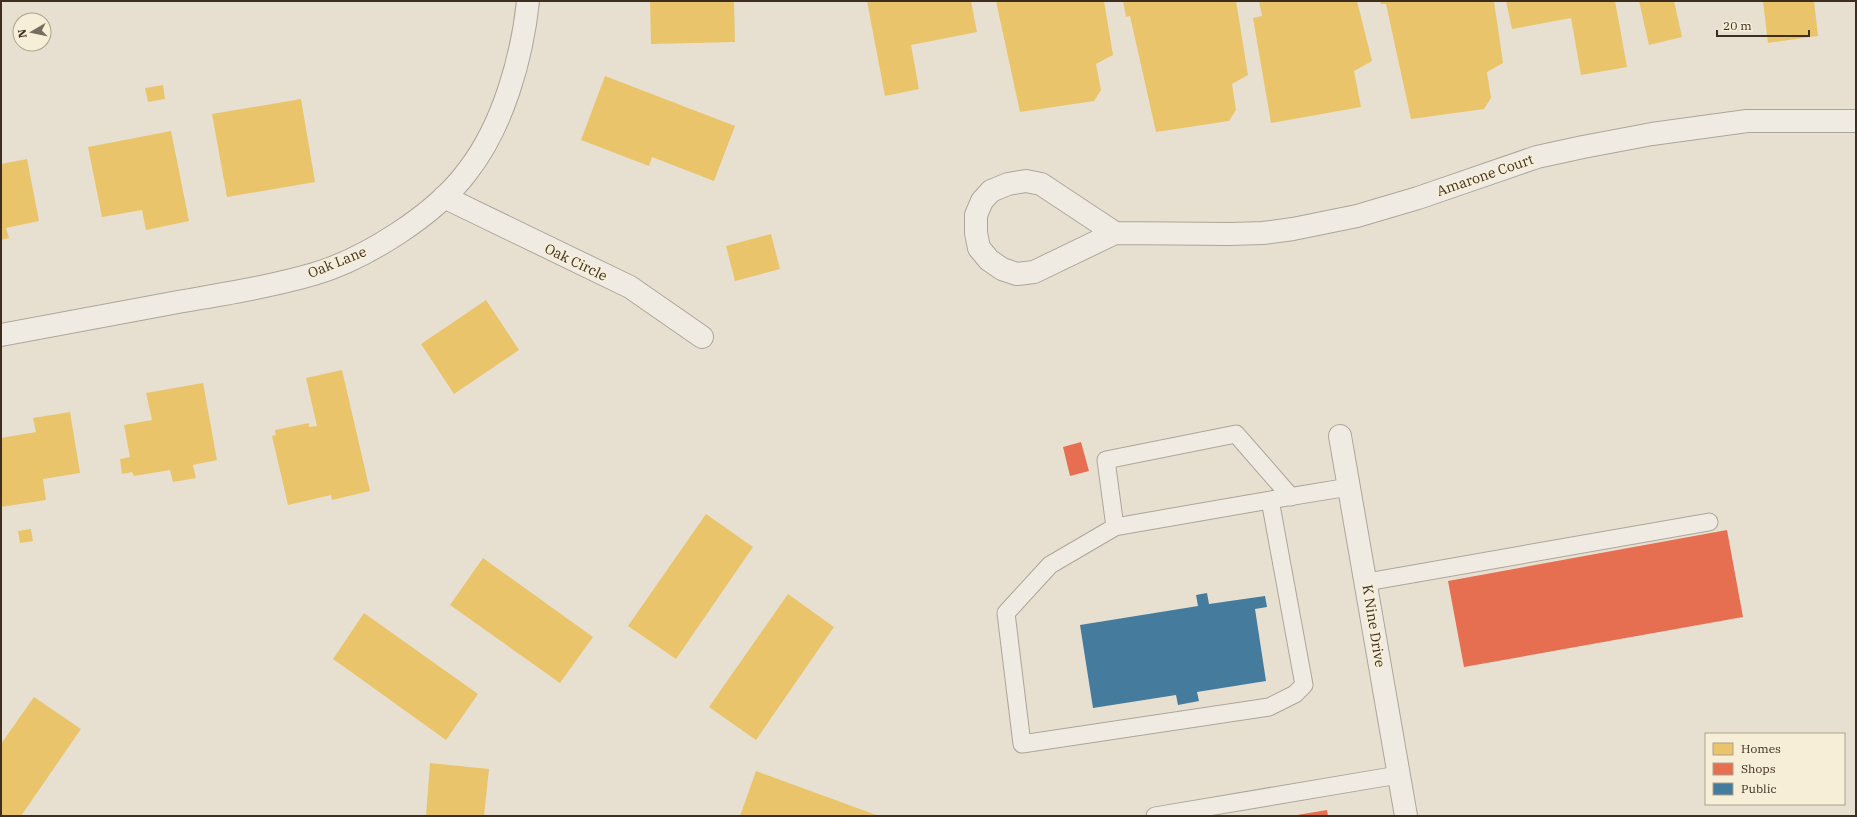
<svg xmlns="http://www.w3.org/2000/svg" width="1857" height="817" font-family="'IBM Plex Serif',serif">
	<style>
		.homes { fill: #e9c46a }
		.shops { fill: #e76f51 }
		.public { fill: #457b9d }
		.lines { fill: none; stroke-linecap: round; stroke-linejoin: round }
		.service-casing { stroke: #ada599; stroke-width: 19 }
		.minor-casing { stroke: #ada599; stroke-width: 24 }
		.service { stroke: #efebe3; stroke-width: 17 }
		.minor { stroke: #efebe3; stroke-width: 22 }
		.labels { text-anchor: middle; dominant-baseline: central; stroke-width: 4; stroke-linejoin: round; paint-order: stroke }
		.street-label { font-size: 14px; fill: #3d2e20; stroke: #f7eed8 }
	</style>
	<rect width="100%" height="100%" fill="#e7e0d1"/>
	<path class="homes" d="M 650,1 L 734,1 L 735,42 L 651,44 Z
		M 867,1 L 971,1 L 977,32 L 911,45 L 919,89 L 885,96 Z
		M 996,1 L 1104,1 L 1113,55 L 1096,64 L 1101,90 L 1094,101 L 1020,112 Z
		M 1123,1 L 1236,1 L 1248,75 L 1232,84 L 1236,110 L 1229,121 L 1156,132 L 1130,16 L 1126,17 Z
		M 1259,1 L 1357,1 L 1372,61 L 1354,71 L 1361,107 L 1271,123 L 1253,18 L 1262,16 Z
		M 1380,1 L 1494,1 L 1503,63 L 1487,72 L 1491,98 L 1484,109 L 1411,119 L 1386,4 L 1381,4 Z
		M 1506,1 L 1615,1 L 1627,67 L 1581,75 L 1571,18 L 1512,29 Z
		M 1639,1 L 1674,1 L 1682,37 L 1649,45 Z
		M 1763,1 L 1814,1 L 1818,36 L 1768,43 Z
		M 605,76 L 735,126 L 714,181 L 652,157 L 649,166 L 581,140 Z
		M 163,85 L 165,99 L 148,102 L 145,88 Z
		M 301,99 L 315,182 L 227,197 L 212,114 Z
		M 171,131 L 189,221 L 146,230 L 142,210 L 102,217 L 88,147 Z
		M 27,159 L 39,221 L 6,228 L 9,238 L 1,240 L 1,164 Z
		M 771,234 L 780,269 L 735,281 L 726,246 Z
		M 486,300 L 519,350 L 454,394 L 421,344 Z
		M 342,370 L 370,491 L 332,500 L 331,495 L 288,505 L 272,436 L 276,435 L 275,430 L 309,423 L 309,427 L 317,426 L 306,378 Z
		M 203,383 L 217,460 L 193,465 L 196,478 L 173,482 L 170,470 L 134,476 L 132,472 L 122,474 L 120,459 L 130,457 L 124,425 L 152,420 L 146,393 Z
		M 70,412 L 80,473 L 43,479 L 46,500 L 1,507 L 1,438 L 36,432 L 33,418 Z
		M 706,514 L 753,547 L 676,659 L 628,626 Z
		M 31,529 L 33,541 L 20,543 L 18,531 Z
		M 483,558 L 593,637 L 560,683 L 450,605 Z
		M 788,594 L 834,627 L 756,740 L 709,707 Z
		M 364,613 L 478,694 L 446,740 L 333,659 Z
		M 34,697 L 81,729 L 21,816 L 1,816 L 1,744 Z
		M 430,763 L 489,769 L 484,816 L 426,816 Z
		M 756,771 L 879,816 L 740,816 Z"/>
	<path class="shops" d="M 1081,442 L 1089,471 L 1070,476 L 1063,447 Z
		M 1727,530 L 1743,617 L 1464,667 L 1448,581 Z
		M 1327,810 L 1328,816 L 1297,816 L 1297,815 Z"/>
	<path class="public" d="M 1207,593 L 1209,604 L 1265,596 L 1267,607 L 1255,609 L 1266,681 L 1197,692 L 1199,701 L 1178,705 L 1176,695 L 1093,708 L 1080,625 L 1198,606 L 1196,595 Z"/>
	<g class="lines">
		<g class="service-casing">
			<path id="service" d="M 1270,500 L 1304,685 L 1295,694 L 1269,707 L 1022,744 L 1006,613 L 1050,565 L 1115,527 L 1270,500 L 1349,487
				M 1115,527 L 1106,460 L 1236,434 L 1291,497
				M 1367,582 L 1709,522
				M 1155,816 L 1398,775"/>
		</g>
		<g class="minor-casing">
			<path id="minor" d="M 444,197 L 630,287 L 702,337
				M 1115,233 L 1041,184 L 1026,181 L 1008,184 L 991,191 L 982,201 L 976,215 L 976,233 L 979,248 L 989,260 L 1002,269 L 1017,274 L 1034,272 L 1115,233 L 1230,234 L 1263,233 L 1293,229 L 1357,216 L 1418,198 L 1537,157 L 1583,147 L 1652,134 L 1747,121 L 1856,121
				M 1,335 C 60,324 119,313 178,302 C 223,294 269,287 314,274 C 365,259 435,215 467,172 C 503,126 522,58 528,1
				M 1340,436 L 1406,816"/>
		</g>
		<use href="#service" class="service"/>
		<use href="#minor" class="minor"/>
	</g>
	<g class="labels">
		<g class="street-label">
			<text transform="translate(1485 175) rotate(-19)">Amarone Court</text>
			<text transform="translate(337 262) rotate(-22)">Oak Lane</text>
			<text transform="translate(576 262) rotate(26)">Oak Circle</text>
			<text transform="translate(1374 626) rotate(81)">K Nine Drive</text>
		</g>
	</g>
	<rect width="1857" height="817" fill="none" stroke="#3d2e20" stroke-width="4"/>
	<rect x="1705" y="733" width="140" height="72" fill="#f7eed8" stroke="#ada18e"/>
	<rect x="1713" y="743" width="20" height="12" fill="#e9c46a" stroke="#ada18e"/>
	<text x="1741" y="753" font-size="12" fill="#3d2e20">Homes</text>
	<rect x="1713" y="763" width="20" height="12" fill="#e76f51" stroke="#ada18e"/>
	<text x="1741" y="773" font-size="12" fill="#3d2e20">Shops</text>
	<rect x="1713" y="783" width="20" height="12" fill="#457b9d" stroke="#ada18e"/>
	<text x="1741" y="793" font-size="12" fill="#3d2e20">Public</text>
	<g transform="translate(32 32) rotate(261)"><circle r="19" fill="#f7eed8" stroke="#ada18e"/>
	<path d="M0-3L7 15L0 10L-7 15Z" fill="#786c5e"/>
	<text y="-6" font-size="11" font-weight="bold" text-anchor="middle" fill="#3d2e20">N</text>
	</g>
	<path d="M1717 30v6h92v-6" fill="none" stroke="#3d2e20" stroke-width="2"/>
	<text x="1723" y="30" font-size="12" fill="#3d2e20" stroke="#f7eed8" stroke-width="3" paint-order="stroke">20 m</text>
</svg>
